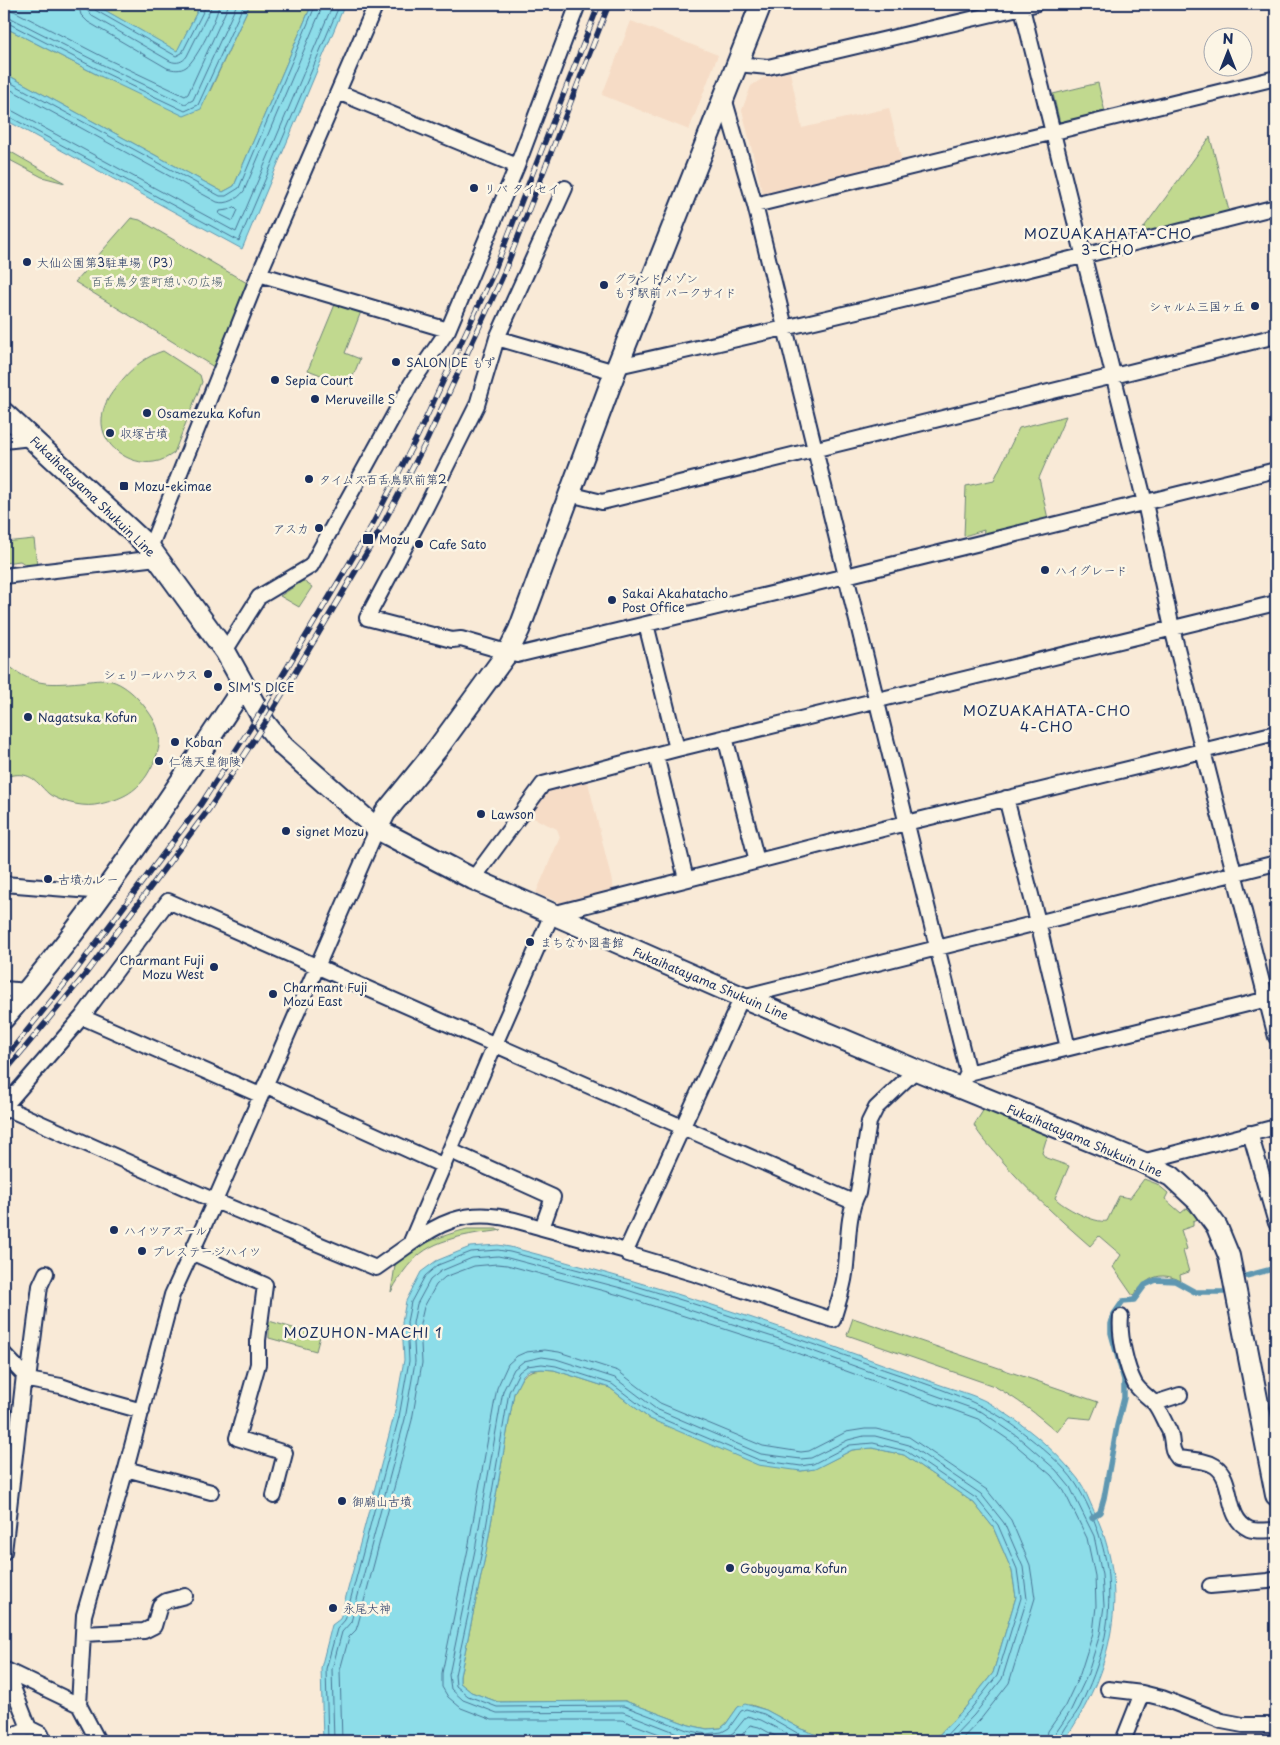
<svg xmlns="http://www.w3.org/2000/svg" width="1280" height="1745" font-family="'Playpen Sans','Klee One',sans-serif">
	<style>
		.built { fill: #f6dcc6 }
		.green { fill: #c1d98f; stroke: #6e8476 }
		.water { fill: #8ddde9; stroke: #5f97b1 }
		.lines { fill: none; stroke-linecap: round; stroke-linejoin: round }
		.shore { stroke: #497596; stroke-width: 1 }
		.stream { stroke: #5f97b1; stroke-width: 5.5 }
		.street-casing { stroke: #1b2f5e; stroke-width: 18 }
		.secondary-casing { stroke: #1b2f5e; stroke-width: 24 }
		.street { stroke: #fcf5e5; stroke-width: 14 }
		.secondary { stroke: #fcf5e5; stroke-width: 20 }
		.rail-casing { stroke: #1b2f5e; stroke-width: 5.5 }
		.rail { stroke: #fcf5e5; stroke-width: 4; stroke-dasharray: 11; stroke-linecap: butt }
		.poi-dot { fill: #1b2f5e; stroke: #fcf5e5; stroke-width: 2 }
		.labels { text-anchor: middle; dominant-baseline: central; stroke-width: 5; stroke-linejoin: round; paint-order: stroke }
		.poi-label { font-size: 12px; fill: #1b2f5e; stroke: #fcf5e5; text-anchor: start }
		.park-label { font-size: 12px; fill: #445a6a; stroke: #fcf5e5 }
		.street-label { font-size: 12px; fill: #1b2f5e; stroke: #fcf5e5 }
		.neighbourhood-label { font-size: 14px; letter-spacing: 1px; fill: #1b2f5e; stroke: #fcf5e5 }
	</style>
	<rect width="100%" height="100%" fill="#f9ead7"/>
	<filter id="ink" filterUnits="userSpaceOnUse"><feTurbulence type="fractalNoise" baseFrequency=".02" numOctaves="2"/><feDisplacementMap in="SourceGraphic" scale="10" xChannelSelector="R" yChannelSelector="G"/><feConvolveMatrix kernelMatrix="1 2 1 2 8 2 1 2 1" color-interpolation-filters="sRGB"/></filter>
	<g filter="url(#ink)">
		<path class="built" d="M 631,21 L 718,55 L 689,130 L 602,95 Z
			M 790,72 L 802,128 L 889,108 L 902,162 L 763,195 L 742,110 L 751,86 L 763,78 Z
			M 587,778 L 614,890 L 560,903 L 536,893 L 560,837 L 557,829 L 527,815 L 550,786 Z"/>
		<path class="green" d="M 94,4 L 201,4 L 177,52 Z
			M 250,4 L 312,4 L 234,186 L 223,192 L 4,73 L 4,27 L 100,76 L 210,91 Z
			M 1098,83 L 1105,112 L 1060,123 L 1053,94 Z
			M 1210,137 L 1229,211 L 1139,234 Z
			M 4,148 L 65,183 L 42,177 L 4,157 Z
			M 131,218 L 140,220 L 247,283 L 214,367 L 75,282 Z
			M 336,302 L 362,309 L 345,353 L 360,359 L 349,386 L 308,370 Z
			M 163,351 L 200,375 L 202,382 L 174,453 C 168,457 162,461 154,462 C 129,466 100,445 102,419 C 103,402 113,391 123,379 C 134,366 147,356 163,351 Z
			M 1066,416 L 1039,478 L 1048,519 L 983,535 L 984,530 L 964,536 L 966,486 L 994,480 L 1019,428 Z
			M 34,539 L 37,565 L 28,566 L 20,561 L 4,563 L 4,542 Z
			M 303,581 L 312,587 L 299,607 L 280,596 Z
			M 4,662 C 33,686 45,685 81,682 C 91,681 101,679 112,681 C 122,684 132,692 139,700 C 163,727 166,744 147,775 C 135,793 121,799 100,804 C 86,808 65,803 52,796 C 48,794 44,789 41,786 C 29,773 20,773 4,777 Z
			M 986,1106 L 1052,1131 L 1046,1140 L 1042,1153 L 1046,1158 L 1069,1166 L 1055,1198 C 1063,1207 1095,1224 1107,1221 L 1119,1196 L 1130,1198 L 1144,1179 L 1157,1184 L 1168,1193 L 1165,1199 L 1181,1213 L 1187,1208 L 1198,1219 L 1193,1221 L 1193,1226 L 1181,1230 L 1187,1249 L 1183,1251 L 1189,1272 L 1180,1275 L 1181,1281 C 1159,1270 1147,1278 1133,1296 L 1113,1267 L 1121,1255 L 1099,1236 L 1090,1246 C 1058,1218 1026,1189 998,1156 C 990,1146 980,1137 974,1125 Z
			M 467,1229 L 498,1229 L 501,1230 C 494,1232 486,1232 478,1233 C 432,1241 413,1251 391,1292 L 396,1259 C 419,1245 440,1236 467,1229 Z
			M 853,1318 L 1098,1402 L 1091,1419 L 1069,1417 L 1057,1432 C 1037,1414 1017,1399 994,1386 L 847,1335 Z
			M 269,1321 L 320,1336 L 316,1351 L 269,1338 Z
			M 542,1369 L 554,1370 L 610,1388 L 650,1419 L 801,1471 L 814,1469 L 852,1450 L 866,1448 L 873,1448 L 904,1455 L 974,1503 L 993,1527 L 1012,1571 L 1016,1597 L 993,1673 L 965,1708 L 933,1741 L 834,1741 L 801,1729 L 766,1710 L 751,1705 L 738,1707 L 726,1724 L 721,1728 L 707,1729 L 689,1725 L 625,1701 L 498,1702 L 471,1692 L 460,1683 L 460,1676 L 486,1552 L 514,1393 C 522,1377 523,1371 542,1369 Z"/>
		<path class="water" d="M 4,4 L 94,4 L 177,51 L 201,4 L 250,4 L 201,109 L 184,116 L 100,76 L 4,27 Z
			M 312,4 L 345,4 L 242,249 L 4,119 L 4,73 L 223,192 L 234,186 Z
			M 498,1245 L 510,1247 C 617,1275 723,1306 827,1344 C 864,1357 901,1371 938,1384 C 954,1390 973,1394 989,1403 C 1020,1421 1056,1450 1078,1479 C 1085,1488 1089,1501 1094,1511 C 1132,1591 1112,1671 1064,1741 L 933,1741 L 965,1708 L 993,1673 L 1016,1597 L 1012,1571 L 993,1527 L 974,1503 L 904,1455 L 872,1448 L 852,1450 L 815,1469 L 801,1471 L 758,1465 L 650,1419 L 610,1388 L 554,1370 L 542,1369 L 529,1370 L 523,1375 L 514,1393 L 486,1552 L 460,1676 L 460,1683 L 471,1692 L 498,1702 L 625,1701 L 689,1725 L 707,1729 L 721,1728 L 726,1724 L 738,1707 L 745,1704 L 766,1710 L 801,1729 L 834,1741 L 323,1741 L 321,1668 L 332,1625 L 340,1619 L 394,1416 L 404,1360 L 402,1322 L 406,1301 L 421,1272 L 436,1261 L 470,1247 Z"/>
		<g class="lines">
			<path class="shore" d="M 78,4 L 81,15 L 88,22 L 167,68 C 174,70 180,71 186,67 C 196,61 219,15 219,4
				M 86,4 L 87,10 L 92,16 L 170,61 C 177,64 183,62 187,56 L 210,10 L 212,4
				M 92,4 L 95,10 L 176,56 L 182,53 L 205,8 L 205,4
				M 4,9 L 14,11 L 109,60 L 185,96 L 188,94 L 193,83 L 229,4
				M 4,17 L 11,18 L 105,66 L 185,104 L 193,100 L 237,4
				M 4,23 L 8,23 L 103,72 L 185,111 L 198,105 L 244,4
				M 4,79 L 220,196 L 226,196 L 239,188 L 316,4
				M 4,86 L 217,202 C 227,205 238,199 244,191 L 321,10 L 322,4
				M 4,109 L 11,110 L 236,232 L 333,4
				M 4,115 L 8,116 L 239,241 L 340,4
				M 235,207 L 238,210 L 233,221 L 219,214 L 220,211 L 228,210 Z
				M 328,1741 L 326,1669 L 337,1629 L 345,1620 L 399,1417 L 409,1361 L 407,1322 L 411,1302 L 425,1276 L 438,1265 L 471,1252 L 498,1250 L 510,1252 C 547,1262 585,1271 623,1282 C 707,1307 791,1336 874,1366 C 924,1384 979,1398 1021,1431 C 1039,1445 1064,1465 1076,1484 C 1092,1509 1106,1548 1108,1577 C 1112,1627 1101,1662 1080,1707 C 1074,1718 1062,1729 1060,1741
				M 334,1741 L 332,1669 L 342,1632 L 351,1622 L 405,1419 L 415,1362 L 413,1323 L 417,1304 L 430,1280 L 441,1271 L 472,1258 L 498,1256 L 508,1258 L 621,1288 L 782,1340 L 982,1412 L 1017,1436 L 1056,1470 L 1070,1487 L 1094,1536 L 1102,1575 L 1104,1606 L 1100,1634 L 1087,1676 L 1070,1712 L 1055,1734 L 1053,1741
				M 342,1741 L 340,1670 L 349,1637 L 356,1630 L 358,1624 L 412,1420 L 422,1363 L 420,1324 L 424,1307 L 436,1285 L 445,1277 L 474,1266 L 497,1264 L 507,1265 L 619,1295 L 780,1347 L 978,1419 L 1012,1442 L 1051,1475 L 1064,1491 L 1087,1538 L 1095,1576 L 1096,1606 L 1093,1633 L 1080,1674 L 1064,1708 L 1048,1731 L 1046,1741
				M 678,1741 L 622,1720 L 492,1720 L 461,1708 L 448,1697 L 442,1687 L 442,1673 L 468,1549 L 497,1388 L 508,1364 L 517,1356 L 526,1352 L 545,1350 L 559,1352 L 618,1371 L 660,1403 L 763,1446 L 801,1452 L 809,1451 L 846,1432 L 865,1429 L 876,1429 L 909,1437 L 987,1490 L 1011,1520 L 1030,1565 L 1035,1598 L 1009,1683 L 980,1720 L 960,1741
				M 734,1741 L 741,1736 L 750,1725 L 759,1727 L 784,1741
				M 801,1741 L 761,1720 L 747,1716 L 734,1732 L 727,1737 L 706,1740 L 685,1736 L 623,1712 L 497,1713 L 463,1700 L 451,1689 L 449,1675 L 475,1550 L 503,1391 L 514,1369 L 524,1361 L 542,1357 L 556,1359 L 615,1378 L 656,1409 L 761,1454 L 801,1459 L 811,1458 L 848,1440 L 864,1436 L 875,1436 L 909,1445 L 981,1494 L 1004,1523 L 1023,1567 L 1027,1599 L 1002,1679 L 974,1715 L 949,1741
				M 819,1741 L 799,1734 L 764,1714 L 746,1709 L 741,1711 L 729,1728 L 722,1732 L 706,1734 L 687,1730 L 624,1706 L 497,1707 L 468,1696 L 456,1686 L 455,1675 L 482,1551 L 509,1392 L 519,1372 L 527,1366 L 542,1364 L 556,1366 L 612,1384 L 653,1415 L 759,1460 L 801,1466 L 813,1464 L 850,1445 L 873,1443 L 906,1451 L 977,1499 L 998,1525 L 1017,1569 L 1021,1598 L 997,1676 L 969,1711 L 941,1741"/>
			<path class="stream" d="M 1246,1276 L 1276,1268
				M 1092,1518 L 1100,1512 L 1104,1498 L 1117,1426 L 1124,1398 L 1124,1380 L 1111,1333 L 1111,1324 L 1114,1314 L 1123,1301 L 1134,1300 L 1145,1285 L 1156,1280 L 1175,1281 L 1195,1292 L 1224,1292"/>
			<g class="street-casing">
				<path id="street" d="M 1021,4 L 1145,503 L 1172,628 L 1203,751 L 1276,1037
					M 737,64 L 768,67 L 1035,4
					M 338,92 L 517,166
					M 724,98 L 755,205 L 968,1073
					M 565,188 L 497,338 L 477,405 L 424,511 L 367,618 L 452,640 L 461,639 L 517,655 L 846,576 L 1276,470
					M 755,205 L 1276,78
					M 259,274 L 448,330
					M 497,338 L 615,372
					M 618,366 C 838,317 1058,263 1276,207
					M 4,441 L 31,438
					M 569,494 L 602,502 L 1276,336
					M 150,548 L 257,279 L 376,4
					M 4,576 L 157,558
					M 646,624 L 677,749
					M 225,651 L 259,597 L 311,566 L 411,384 L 448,330 L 517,166 L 578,4
					M 725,737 L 757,861
					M 656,755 L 686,879
					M 1006,798 L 1038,922 L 1068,1048
					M 473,879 L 543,784 L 677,749 L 1276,603
					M 4,884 L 104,892
					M 4,989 L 27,991
					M 82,1017 L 260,1095
					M 964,1081 L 968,1073 L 1276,997
					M 265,1085 L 444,1166
					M 1250,1133 L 1276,1223
					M 451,1151 L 553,1197 L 542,1228 L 626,1251 L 742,997 L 1276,863
					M 1142,1162 L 1276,1127
					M 853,1202 C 625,1102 397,1001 168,901 L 82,1017 L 4,1107 L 215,1201 L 376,1268 L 410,1244 L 495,1044 L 552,914 L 906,823 L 1276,733
					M 410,1244 C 439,1223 464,1211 500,1217 C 514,1219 528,1224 542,1228
					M 626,1251 L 628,1254 L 695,1274 L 833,1320 C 837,1305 843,1290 845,1274 C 849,1248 846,1216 858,1193 L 869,1122 L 876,1108 L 916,1070
					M 191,1252 L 265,1285 L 258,1340 L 258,1364 L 237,1438 L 285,1453 L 274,1496
					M 1121,1317 C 1119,1335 1126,1367 1135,1384 C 1140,1392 1148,1396 1154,1403 C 1160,1410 1164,1422 1169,1430 C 1174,1441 1169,1448 1178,1458 C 1190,1460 1204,1459 1215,1466 C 1235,1479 1224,1518 1249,1529 C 1256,1532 1269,1530 1276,1530
					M 4,1354 L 24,1375 L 4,1552
					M 24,1375 L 28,1380 L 61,1386 L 99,1399 L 142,1411
					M 28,1380 L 40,1286 L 46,1273
					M 1155,1403 L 1180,1395
					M 126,1469 L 211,1492
					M 1210,1586 L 1268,1581 L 1276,1579
					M 83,1634 L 144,1631 L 154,1626 L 160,1605 L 166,1601 L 185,1596
					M 4,1669 L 79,1705
					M 1108,1689 L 1142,1693 L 1162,1698 L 1222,1721 L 1243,1725 L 1276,1725
					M 29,1728 L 41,1734 L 44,1741
					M 4,1739 L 29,1728 L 6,1670
					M 98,1741 L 79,1705 L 84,1615 L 126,1469 L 172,1295 L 215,1201 L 377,829
					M 1123,1741 L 1142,1693"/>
			</g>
			<g class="secondary-casing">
				<path id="secondary" d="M 4,413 L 150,548 L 225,651 L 265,723 L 284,747 L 377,829 L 473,879 L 730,992 L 916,1070 L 1142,1162 L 1171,1176 L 1198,1201 L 1217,1227 L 1229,1256 L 1276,1495
					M 377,829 L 385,813 L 438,748 L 508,652 L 519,630 L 615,372 L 761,4
					M 4,1018 C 94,915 169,800 244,686
					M 4,1108 L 4,1107"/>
			</g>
			<use href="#street" class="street"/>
			<use href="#secondary" class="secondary"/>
			<g class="rail-casing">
				<path id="rail" d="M 4,1059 L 76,970 L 201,804 L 260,713 L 371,527 L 418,435 L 493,274 L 599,4
					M 4,1073 L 84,976 L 209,809 L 265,723 L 379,532 L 427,440 L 502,278 L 609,4"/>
			</g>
			<use href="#rail" class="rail"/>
		</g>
	</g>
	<g class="poi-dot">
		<circle cx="474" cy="188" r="5"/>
		<circle cx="27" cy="262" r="5"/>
		<circle cx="604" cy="285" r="5"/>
		<circle cx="1255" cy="306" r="5"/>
		<circle cx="396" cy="362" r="5"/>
		<circle cx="275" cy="380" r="5"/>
		<circle cx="315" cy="399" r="5"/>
		<circle cx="147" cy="413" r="5"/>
		<circle cx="110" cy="433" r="5"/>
		<circle cx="309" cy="479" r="5"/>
		<rect x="119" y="481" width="10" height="10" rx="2.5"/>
		<circle cx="319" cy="528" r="5"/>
		<rect x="362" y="533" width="12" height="12" rx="2.5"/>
		<circle cx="419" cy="544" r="5"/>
		<circle cx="1045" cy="570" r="5"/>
		<circle cx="612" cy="600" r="5"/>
		<circle cx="208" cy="674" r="5"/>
		<circle cx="218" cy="687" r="5"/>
		<circle cx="28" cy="717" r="5"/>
		<circle cx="175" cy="742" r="5"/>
		<circle cx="159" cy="761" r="5"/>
		<circle cx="481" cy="814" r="5"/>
		<circle cx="286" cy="831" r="5"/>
		<circle cx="48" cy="879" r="5"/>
		<circle cx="530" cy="942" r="5"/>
		<circle cx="214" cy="967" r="5"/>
		<circle cx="273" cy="994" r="5"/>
		<circle cx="114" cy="1230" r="5"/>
		<circle cx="142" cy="1251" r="5"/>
		<circle cx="342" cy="1501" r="5"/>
		<circle cx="730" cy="1568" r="5"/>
		<circle cx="333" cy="1608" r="5"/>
	</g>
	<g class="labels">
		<g class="poi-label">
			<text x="484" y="188">リバ タイセイ</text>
			<text x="37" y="262">大仙公園第3駐車場（P3）</text>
			<text x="614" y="278">グランドメゾン<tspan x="614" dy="14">もず駅前 パークサイド</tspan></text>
			<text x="1245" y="306" text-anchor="end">シャルム三国ヶ丘</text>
			<text x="406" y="362">SALON DE もず</text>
			<text x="285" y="380">Sepia Court</text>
			<text x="325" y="399">Meruveille S</text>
			<text x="157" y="413">Osamezuka Kofun</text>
			<text x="120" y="433">収塚古墳</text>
			<text x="319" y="479">タイムズ百舌鳥駅前第2</text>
			<text x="134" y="486">Mozu-ekimae</text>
			<text x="309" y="528" text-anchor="end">アスカ</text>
			<text x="379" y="539">Mozu</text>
			<text x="429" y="544">Cafe Sato</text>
			<text x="1055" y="570">ハイグレード</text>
			<text x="622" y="593">Sakai Akahatacho<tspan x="622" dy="14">Post Office</tspan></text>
			<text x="198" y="674" text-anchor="end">シェリールハウス</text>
			<text x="228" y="687">SIM'S DICE</text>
			<text x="38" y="717">Nagatsuka Kofun</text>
			<text x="185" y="742">Koban</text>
			<text x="169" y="761">仁徳天皇御陵</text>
			<text x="491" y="814">Lawson</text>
			<text x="296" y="831">signet Mozu</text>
			<text x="58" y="879">古墳カレー</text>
			<text x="540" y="942">まちなか図書館</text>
			<text x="204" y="960" text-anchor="end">Charmant Fuji<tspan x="204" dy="14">Mozu West</tspan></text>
			<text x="283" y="987">Charmant Fuji<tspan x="283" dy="14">Mozu East</tspan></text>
			<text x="124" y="1230">ハイツアズール</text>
			<text x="152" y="1251">プレステージハイツ</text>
			<text x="352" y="1501">御廟山古墳</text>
			<text x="740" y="1568">Gobyoyama Kofun</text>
			<text x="343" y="1608">永尾大神</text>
		</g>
		<g class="park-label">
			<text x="157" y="281">百舌鳥夕雲町憩いの広場</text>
		</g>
		<g class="street-label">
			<text transform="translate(93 496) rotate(44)">Fukaihatayama Shukuin Line</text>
			<text transform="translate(711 983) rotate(23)">Fukaihatayama Shukuin Line</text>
			<text transform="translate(1085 1140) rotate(23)">Fukaihatayama Shukuin Line</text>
		</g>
		<g class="neighbourhood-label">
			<text x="1108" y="233">MOZUAKAHATA-CHO<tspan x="1108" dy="16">3-CHO</tspan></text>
			<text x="1047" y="710">MOZUAKAHATA-CHO<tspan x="1047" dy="16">4-CHO</tspan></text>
			<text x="363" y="1332">MOZUHON-MACHI 1</text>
		</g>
	</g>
	<rect width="1280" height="1745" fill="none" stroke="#fcf5e5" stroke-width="20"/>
	<rect x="10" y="10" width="1260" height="1725" fill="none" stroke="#1b2f5e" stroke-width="2" filter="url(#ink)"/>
	<g transform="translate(1228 52)"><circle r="24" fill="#fcf5e5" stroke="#a2a6af"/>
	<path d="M0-4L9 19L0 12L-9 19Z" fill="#1b2f5e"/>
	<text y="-8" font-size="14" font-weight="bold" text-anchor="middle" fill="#1b2f5e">N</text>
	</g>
</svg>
